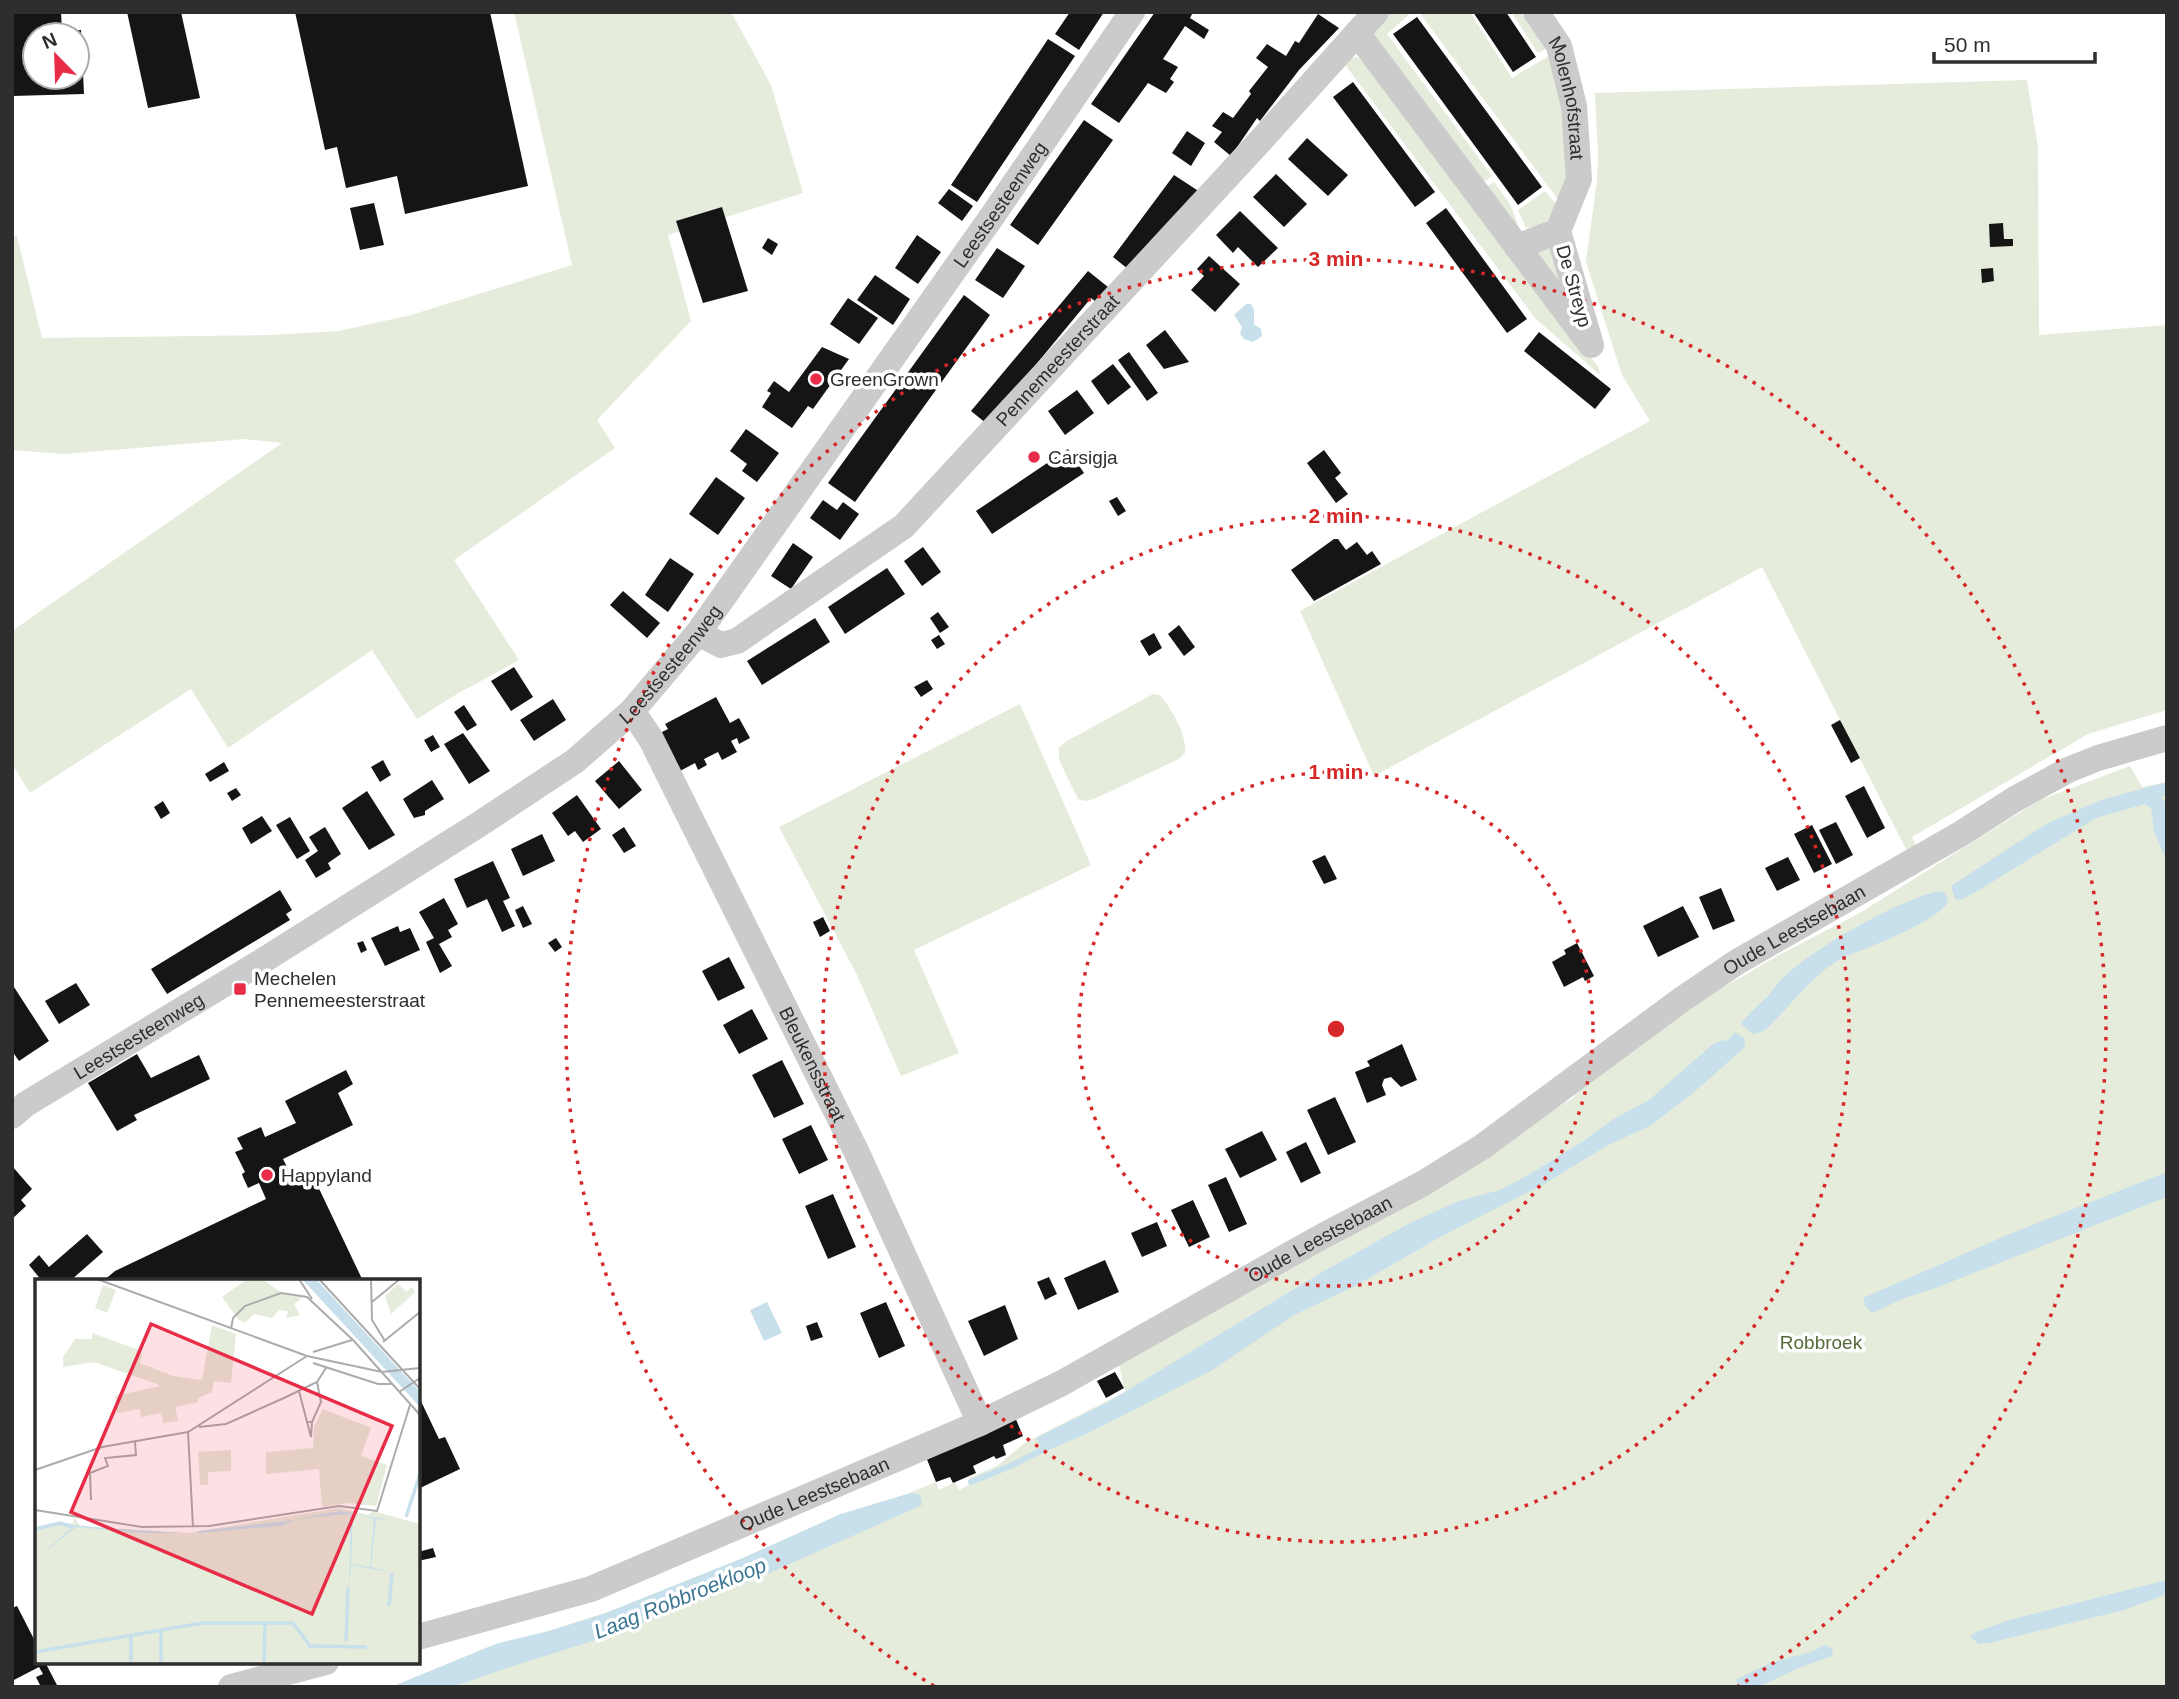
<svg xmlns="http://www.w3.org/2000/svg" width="2179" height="1699" font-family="Helvetica,sans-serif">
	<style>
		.green { fill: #e5ecdb }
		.water { fill: #c7e0ec }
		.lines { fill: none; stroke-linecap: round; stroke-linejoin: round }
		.stream { stroke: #c7e0ec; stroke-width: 6 }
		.building { fill: #151515; fill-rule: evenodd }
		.minor { stroke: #cbcbcb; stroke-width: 26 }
		.ring { fill: none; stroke: #d62828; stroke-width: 3.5; stroke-dasharray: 3.5 7 }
		.poi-dot { fill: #e82c47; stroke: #fff; stroke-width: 2.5 }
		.labels { text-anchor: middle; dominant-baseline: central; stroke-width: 7; stroke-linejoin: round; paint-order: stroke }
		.street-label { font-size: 19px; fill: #2e2e2e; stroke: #fff }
		.poi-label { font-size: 19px; fill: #2e2e2e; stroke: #fff; text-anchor: start }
		.park-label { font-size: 19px; fill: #546a3a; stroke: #fff }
		.water-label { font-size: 21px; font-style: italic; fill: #3a7591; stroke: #fff }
		.inset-river { fill: none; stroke: #c7e0ec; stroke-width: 3.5 }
		.inset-road { fill: none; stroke: #ababab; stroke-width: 2 }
		.view { fill: #e82c47; fill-opacity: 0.15; stroke: #e82c47; stroke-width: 3.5 }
		.inset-edge { fill: none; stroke: #2e2e2e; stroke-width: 3.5 }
		.centre { fill: #d62828; stroke: #fff; stroke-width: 3.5 }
		.ring-label { font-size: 21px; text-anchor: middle; font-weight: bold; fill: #d62828; stroke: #fff; stroke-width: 7; stroke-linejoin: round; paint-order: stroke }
	</style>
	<rect width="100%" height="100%" fill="#fff"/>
	<path class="green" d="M 514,12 L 731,12 L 771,85 L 803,193 L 668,235 L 691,321 L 597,420 L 615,448 L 454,560 L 519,660 L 457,694 L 417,719 L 372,650 L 228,748 L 191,689 L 30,793 L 12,764 L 12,631 L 282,443 L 244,439 L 65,454 L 12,450 L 12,236 L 17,236 L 42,338 L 271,335 L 339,331 L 411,315 L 572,265 Z
		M 1386,12 L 1412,12 L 1387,34 L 1492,176 L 1480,185 L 1374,37 L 1373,27 Z
		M 1419,12 L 1470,12 L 1512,78 L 1552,54 L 1568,103 L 1571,173 L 1562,205 Z
		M 1511,12 L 1521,12 L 1545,49 L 1538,53 Z
		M 1357,57 L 1365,63 L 1550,311 L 1598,366 L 1600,375 L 1535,318 L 1343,62 L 1347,59 Z
		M 2027,80 L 2038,146 L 2039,335 L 2167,325 L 2167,710 L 2088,734 L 1912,837 L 1916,846 L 1907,851 L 1762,567 L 1374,776 L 1300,611 L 1650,421 L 1622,375 L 1586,262 L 1597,181 L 1598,154 L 1595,93 Z
		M 1494,182 L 1510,204 L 1518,225 L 1507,218 L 1483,189 Z
		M 1545,191 L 1560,209 L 1543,225 L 1526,228 L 1518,210 Z
		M 1549,243 L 1570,299 L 1534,254 Z
		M 1153,694 L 1160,695 C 1172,710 1187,734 1185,753 L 1179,759 L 1094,799 L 1085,801 L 1078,799 L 1059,760 L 1059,748 L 1065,742 Z
		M 1020,704 L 1091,865 L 914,950 L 959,1053 L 901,1076 L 857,975 L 779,827 Z
		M 2130,766 L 2142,787 L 2167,782 L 2167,1687 L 392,1687 L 490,1646 L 545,1632 L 611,1611 L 743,1558 L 841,1514 L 907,1494 L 936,1482 L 939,1490 L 955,1482 L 959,1490 L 971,1484 L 969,1478 L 997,1466 L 1026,1442 L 1125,1392 L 1118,1360 L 1425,1187 L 1573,1098 L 1590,1081 L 1696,1003 L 1779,955 L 1858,914 L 2040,800 Z"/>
	<path class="water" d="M 1246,304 L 1251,304 L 1254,310 L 1254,324 L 1261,329 L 1262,336 L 1253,342 L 1244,339 L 1240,334 L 1242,327 L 1234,315 Z
		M 2167,782 L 2167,794 L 2161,797 L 2167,805 L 2167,862 L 2154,831 L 2151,808 L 2145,804 L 2096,818 L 1979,890 L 1961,900 L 1955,899 L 1951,886 L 2046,824 L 2101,800 Z
		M 1939,891 L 1945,893 L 1948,901 C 1941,920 1870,947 1849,955 C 1816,968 1790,1008 1764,1031 L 1753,1034 L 1741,1024 C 1749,1013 1758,1006 1767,997 C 1772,992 1776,985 1781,980 C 1810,950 1898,900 1939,891 Z
		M 1735,1032 L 1744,1038 L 1745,1047 L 1693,1093 L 1650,1126 L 1608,1145 L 1546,1183 L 1442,1236 L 1357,1285 L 1294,1315 L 1211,1371 L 1187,1383 L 1086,1434 L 1044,1452 L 1036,1438 L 1108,1402 L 1324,1271 L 1408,1224 L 1459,1201 L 1500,1190 L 1530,1174 L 1582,1142 L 1612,1120 L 1649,1100 L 1712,1045 L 1720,1041 L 1728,1040 Z
		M 2167,1172 L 2167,1197 L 1933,1289 L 1907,1297 L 1872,1313 L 1865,1306 L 1863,1298 L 2005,1236 Z
		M 767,1302 L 782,1333 L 764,1341 L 750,1310 Z
		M 911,1493 L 920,1495 L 922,1505 L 756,1579 L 605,1637 L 501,1670 L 453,1687 L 391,1687 L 499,1643 L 549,1631 L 603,1614 L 743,1558 L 841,1514 Z
		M 2167,1580 L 2167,1594 L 2124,1610 L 1989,1643 L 1979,1644 L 1970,1637 L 1976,1632 L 2009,1620 Z
		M 1825,1645 L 1833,1649 L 1832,1656 L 1801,1667 L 1758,1687 L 1739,1687 L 1735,1680 L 1770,1663 L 1811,1652 Z"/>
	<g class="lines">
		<path class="stream" d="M 971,1482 L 1013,1465 L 1048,1447"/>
	</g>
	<path class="building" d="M 12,12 L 61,12 L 62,31 L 81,30 L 84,94 L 12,96 ZM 35,35 L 77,35 L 77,77 L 35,77 Z
		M 127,12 L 181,12 L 200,98 L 148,108 Z
		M 295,12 L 490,12 L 528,186 L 405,214 L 397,176 L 346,188 L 337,147 L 325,150 Z
		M 1070,12 L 1104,12 L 1079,50 L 1055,34 Z
		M 1155,12 L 1193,12 L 1190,18 L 1209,30 L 1204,39 L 1185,26 L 1163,59 L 1178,67 L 1170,79 L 1174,82 L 1166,93 L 1148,83 L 1119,123 L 1091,104 Z
		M 1473,12 L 1506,12 L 1536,57 L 1513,72 Z
		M 1318,14 L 1339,28 L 1299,70 L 1260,121 L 1257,118 L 1231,156 L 1214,142 L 1222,132 L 1212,126 L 1223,112 L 1233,118 L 1251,94 L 1249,91 L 1268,67 L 1256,58 L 1267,44 L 1286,56 L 1295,41 L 1299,43 Z
		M 1417,17 L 1542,187 L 1518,205 L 1393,34 Z
		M 1048,39 L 1075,56 L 977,202 L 951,185 Z
		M 1353,82 L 1435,192 L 1415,207 L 1333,97 Z
		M 1084,120 L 1113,140 L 1038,245 L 1010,225 Z
		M 1187,131 L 1205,143 L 1191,166 L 1172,153 Z
		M 1307,138 L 1348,175 L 1328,196 L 1288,159 Z
		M 1276,174 L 1307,204 L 1284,227 L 1253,197 Z
		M 1174,175 L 1200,192 L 1128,269 L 1113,257 Z
		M 949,189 L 973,206 L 962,221 L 938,203 Z
		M 374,203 L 384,245 L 360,250 L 350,208 Z
		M 722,207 L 748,291 L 703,303 L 676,221 Z
		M 1446,208 L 1527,319 L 1507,333 L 1426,223 Z
		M 1240,211 L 1278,248 L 1258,267 L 1238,247 L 1233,253 L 1216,235 Z
		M 2003,223 L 2004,239 L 2013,239 L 2013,246 L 1990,247 L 1989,224 Z
		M 917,235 L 941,252 L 918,284 L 895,268 Z
		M 768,238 L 778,244 L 772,255 L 762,248 Z
		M 997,248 L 1025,266 L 1003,298 L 975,280 Z
		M 1209,256 L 1240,284 L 1215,312 L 1191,290 L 1204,276 L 1197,269 Z
		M 1993,268 L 1994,281 L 1982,283 L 1981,269 Z
		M 1088,271 L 1108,287 L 1096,302 L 1091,298 L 987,424 L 971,411 Z
		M 875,275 L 910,299 L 893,325 L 857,300 Z
		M 964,295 L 990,315 L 855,502 L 828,483 Z
		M 848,298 L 878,318 L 859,344 L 830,324 Z
		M 1165,330 L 1189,362 L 1164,369 L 1146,345 Z
		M 1539,332 L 1611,389 L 1595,409 L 1524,351 Z
		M 822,347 L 849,359 L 813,409 L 808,406 L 792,428 L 762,407 L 771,393 L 767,391 L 774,381 L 789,392 Z
		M 1129,352 L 1158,393 L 1147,401 L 1118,360 Z
		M 1113,364 L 1131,387 L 1108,405 L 1091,381 Z
		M 1077,390 L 1094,413 L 1065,435 L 1048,411 Z
		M 746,429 L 779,453 L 757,482 L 742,471 L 747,464 L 730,451 Z
		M 1068,449 L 1084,473 L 992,534 L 976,511 Z
		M 1324,450 L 1341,473 L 1335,478 L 1348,494 L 1336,503 L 1307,463 Z
		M 716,477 L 745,498 L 718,535 L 689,514 Z
		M 1117,497 L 1126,511 L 1118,516 L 1109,501 Z
		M 823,500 L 837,510 L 843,502 L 859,514 L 840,540 L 810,518 Z
		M 1334,539 L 1338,539 L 1346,550 L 1357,542 L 1367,555 L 1372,551 L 1381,564 L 1314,601 L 1291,570 Z
		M 793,543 L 813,557 L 791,589 L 771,576 Z
		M 923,547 L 941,572 L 922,586 L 904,561 Z
		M 670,558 L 694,574 L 668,612 L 645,595 Z
		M 887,568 L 905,594 L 845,634 L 828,607 Z
		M 623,591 L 660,623 L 647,638 L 610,605 Z
		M 938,612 L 949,627 L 940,633 L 930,618 Z
		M 815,618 L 830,642 L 762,685 L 747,661 Z
		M 1179,625 L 1195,647 L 1184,656 L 1168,634 Z
		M 1154,633 L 1162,648 L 1149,656 L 1140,641 Z
		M 939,635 L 945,644 L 937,649 L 931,640 Z
		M 514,667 L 533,697 L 511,711 L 491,681 Z
		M 927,680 L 933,689 L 921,697 L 914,687 Z
		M 716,697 L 730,723 L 739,718 L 750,738 L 739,744 L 737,738 L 731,741 L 737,752 L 722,760 L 718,752 L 704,759 L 707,765 L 698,770 L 695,763 L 680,771 L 660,733 L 668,729 L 665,724 Z
		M 553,699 L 566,720 L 534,741 L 520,720 Z
		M 464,705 L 477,725 L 467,731 L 454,712 Z
		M 1840,720 L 1860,758 L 1851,763 L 1831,725 Z
		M 463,733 L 490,771 L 469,784 L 444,744 Z
		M 433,735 L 440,747 L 431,752 L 424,740 Z
		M 383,760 L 391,775 L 380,782 L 371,767 Z
		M 619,761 L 642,790 L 619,809 L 595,781 Z
		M 224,762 L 229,771 L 210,782 L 205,774 Z
		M 432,780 L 444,799 L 425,811 L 425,815 L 414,818 L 403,799 Z
		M 1864,786 L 1885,828 L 1867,838 L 1845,796 Z
		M 236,788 L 241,795 L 232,801 L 227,793 Z
		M 367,791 L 395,835 L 369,850 L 342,808 Z
		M 577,795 L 601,829 L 583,842 L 575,831 L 568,836 L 552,813 Z
		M 163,801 L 170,813 L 161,819 L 154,807 Z
		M 262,816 L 272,831 L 251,844 L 242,828 Z
		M 290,817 L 310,851 L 297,859 L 276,825 Z
		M 1836,822 L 1853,855 L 1836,864 L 1819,830 Z
		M 1812,825 L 1832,864 L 1814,873 L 1794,834 Z
		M 325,827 L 341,854 L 328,863 L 331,869 L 316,878 L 305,860 L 318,851 L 309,837 Z
		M 624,827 L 636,846 L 624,853 L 612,835 Z
		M 542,834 L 555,861 L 523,876 L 511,849 Z
		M 1325,855 L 1337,879 L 1324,884 L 1312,861 Z
		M 1788,857 L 1800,880 L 1777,891 L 1765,868 Z
		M 493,861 L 510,898 L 503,901 L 515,926 L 502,932 L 487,899 L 467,908 L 454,879 Z
		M 1721,888 L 1735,921 L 1713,930 L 1699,897 Z
		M 280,890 L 292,910 L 286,914 L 290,920 L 167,994 L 151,969 Z
		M 444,898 L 458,924 L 448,930 L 452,937 L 439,944 L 452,966 L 440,973 L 426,942 L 434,938 L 419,912 Z
		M 523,906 L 532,924 L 523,928 L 515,910 Z
		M 1683,906 L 1699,937 L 1658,957 L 1643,926 Z
		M 823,917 L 830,931 L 820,937 L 813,922 Z
		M 398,926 L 400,932 L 410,928 L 420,950 L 385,966 L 371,938 Z
		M 556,938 L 562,947 L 555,952 L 548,943 Z
		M 363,941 L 367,950 L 361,953 L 357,943 Z
		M 1577,943 L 1594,976 L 1585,981 L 1583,977 L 1564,987 L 1552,962 L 1566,954 L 1564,950 Z
		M 729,957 L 745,988 L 718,1001 L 702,971 Z
		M 76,983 L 90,1005 L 59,1024 L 45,1001 Z
		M 12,984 L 49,1041 L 19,1061 L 12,1051 Z
		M 752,1009 L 768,1039 L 739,1054 L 723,1025 Z
		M 1402,1044 L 1417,1080 L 1401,1087 L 1391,1077 L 1384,1079 L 1382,1085 L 1386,1095 L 1367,1103 L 1355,1072 L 1370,1066 L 1367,1061 Z
		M 137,1054 L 151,1078 L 199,1055 L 210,1079 L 134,1115 L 137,1120 L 117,1131 L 88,1083 Z
		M 782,1060 L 804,1104 L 774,1118 L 752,1075 Z
		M 346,1070 L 353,1084 L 338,1093 L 353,1125 L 283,1159 L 296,1185 L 313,1176 L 363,1281 L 103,1281 L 115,1271 L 266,1199 L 259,1183 L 248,1188 L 243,1177 L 242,1174 L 245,1172 L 235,1152 L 243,1149 L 237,1138 L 261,1127 L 265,1137 L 296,1123 L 285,1101 Z
		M 1335,1097 L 1356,1142 L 1328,1155 L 1307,1110 Z
		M 811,1125 L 828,1160 L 799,1174 L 782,1139 Z
		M 1262,1131 L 1277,1160 L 1240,1178 L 1225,1149 Z
		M 1306,1142 L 1321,1173 L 1301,1183 L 1286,1152 Z
		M 12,1166 L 32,1189 L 21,1200 L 26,1206 L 12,1219 Z
		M 1226,1177 L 1247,1224 L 1229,1232 L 1208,1185 Z
		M 833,1194 L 856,1247 L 828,1259 L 805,1206 Z
		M 1193,1200 L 1210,1237 L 1189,1247 L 1171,1210 Z
		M 1157,1222 L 1167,1246 L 1142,1257 L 1131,1233 Z
		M 87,1234 L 103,1252 L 70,1281 L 42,1281 L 29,1265 L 39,1255 L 49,1267 Z
		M 1105,1260 L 1119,1292 L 1078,1310 L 1064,1278 Z
		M 1049,1277 L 1057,1294 L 1045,1300 L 1037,1282 Z
		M 886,1302 L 905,1346 L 879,1358 L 860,1313 Z
		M 1005,1305 L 1018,1339 L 984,1356 L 968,1321 Z
		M 817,1322 L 823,1337 L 811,1341 L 806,1326 Z
		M 1115,1372 L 1124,1388 L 1106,1398 L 1097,1381 Z
		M 418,1395 L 439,1439 L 445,1437 L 460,1469 L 418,1489 Z
		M 1015,1417 L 1023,1436 L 1003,1445 L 1006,1455 L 996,1459 L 994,1456 L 973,1466 L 976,1473 L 953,1483 L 950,1477 L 936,1482 L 926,1457 Z
		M 433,1548 L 436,1557 L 418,1561 L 418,1552 Z
		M 17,1606 L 37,1645 L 37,1662 L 45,1662 L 58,1687 L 41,1687 L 36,1677 L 43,1674 L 39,1667 L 12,1681 L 12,1619 L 14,1618 L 12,1608 Z"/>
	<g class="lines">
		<g class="minor">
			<path id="s1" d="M 1536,12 L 1559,46 L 1574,106 L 1579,179 L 1558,231"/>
			<path d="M 1357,33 L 1591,345 L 1558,231 L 1517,247"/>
			<path id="s2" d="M 698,633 L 721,645 L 737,641 L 904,526 L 1262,139 L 1376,12"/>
			<path id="s3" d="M 632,711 L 651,739 L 856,1151 L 980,1423"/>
			<path id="s4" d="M 12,1116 L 26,1104 L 264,960 L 478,825 L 575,761 L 632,711 L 698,633 L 993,215 L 1132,12"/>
			<path id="s5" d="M 418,1637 L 591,1589 L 980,1423 L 1062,1383 L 1321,1237 L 1422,1184 L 1482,1147 L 1681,1000 L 1737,962 L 1962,833 L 2015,799 L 2068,770 L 2098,758 L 2167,738"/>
			<path d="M 231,1687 L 326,1662"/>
		</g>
	</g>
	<g class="ring">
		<circle cx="1336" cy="1029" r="257"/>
		<circle cx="1336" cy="1029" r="513"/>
		<path d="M934 1686A770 770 0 1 1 1738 1686"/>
	</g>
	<g class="poi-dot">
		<circle cx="816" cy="379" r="7"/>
		<circle cx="1034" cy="457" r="7"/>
		<rect x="233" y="982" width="14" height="14" rx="3.5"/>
		<circle cx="267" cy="1175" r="7"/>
	</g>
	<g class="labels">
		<g class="street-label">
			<text stroke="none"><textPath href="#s1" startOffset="94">Molenhofstraat</textPath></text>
			<text stroke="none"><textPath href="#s4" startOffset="1368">Leestsesteenweg</textPath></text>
			<text transform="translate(1574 286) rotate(74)">De Streyp</text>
			<text stroke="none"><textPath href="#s2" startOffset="471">Pennemeesterstraat</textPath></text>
			<text stroke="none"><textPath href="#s4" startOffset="802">Leestsesteenweg</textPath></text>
			<text stroke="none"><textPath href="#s5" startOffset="1556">Oude Leestsebaan</textPath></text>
			<text stroke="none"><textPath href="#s4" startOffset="150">Leestsesteenweg</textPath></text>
			<text stroke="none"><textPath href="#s3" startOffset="397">Bleukensstraat</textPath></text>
			<text stroke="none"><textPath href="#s5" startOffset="989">Oude Leestsebaan</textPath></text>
			<text stroke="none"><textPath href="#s5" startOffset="422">Oude Leestsebaan</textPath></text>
		</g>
		<g class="poi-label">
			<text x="830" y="379">GreenGrown</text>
			<text x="1048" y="457">Carsigja</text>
			<text x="254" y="978">Mechelen<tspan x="254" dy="22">Pennemeesterstraat</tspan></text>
			<text x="281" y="1175">Happyland</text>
		</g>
		<g class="park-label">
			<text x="1821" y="1342">Robbroek</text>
		</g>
		<g class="water-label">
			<text transform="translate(680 1598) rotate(-22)">Laag Robbroekloop</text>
		</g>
	</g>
	<g transform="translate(35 1279)">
		<rect width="385" height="385" fill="#fff"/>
		<path d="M 212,0 L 227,0 L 248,15 L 267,19 L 259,25 L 265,36 L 251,39 L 253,32 L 244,31 L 237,39 L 219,35 L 210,44 L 203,40 L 187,18 ZM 363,5 L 371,13 L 377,8 L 380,13 L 356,35 L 350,17 ZM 68,6 L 81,11 L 72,34 L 60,29 ZM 177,46 L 201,55 L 196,104 L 179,102 L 177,113 L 163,119 L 163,123 L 140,128 L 143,142 L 128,144 L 126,134 L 106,138 L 105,130 L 82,134 L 80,117 L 125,107 L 122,105 L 59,83 L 28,88 L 28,78 L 40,60 L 57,60 L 57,54 L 107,72 L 105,84 L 138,97 L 167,101 ZM 288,130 L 336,149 L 326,177 L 352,186 L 341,227 L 312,224 L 287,228 L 284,190 L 231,195 L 231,173 L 278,169 L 279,148 ZM 196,171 L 196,192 L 173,193 L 173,206 L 165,206 L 163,173 ZM 304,229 L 333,236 L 338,232 L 385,245 L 385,385 L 0,385 L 0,249 L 23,243 L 37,245 L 40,239 L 45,247 L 153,254 Z" fill="#e5ecdb"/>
		<path d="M 267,0 L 281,0 L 385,113 L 385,128 ZM 306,232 L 358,242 L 341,240 L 336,288 L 354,293 L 316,286 L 314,310 L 316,235 L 260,240 ZM 318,234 L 339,240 L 335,288 L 316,285 ZM 260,241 L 246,247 L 163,254 L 163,252 ZM 40,246 L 67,249 L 148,254 L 108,254 L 41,248 L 0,281 Z" fill="#c7e0ec" fill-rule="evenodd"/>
		<path class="inset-river" d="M 371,238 L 385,195M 0,250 L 25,244 L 38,248M 354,327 L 357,294M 311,362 L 313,308M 0,373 L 167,344 L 258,344 L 275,367 L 332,368M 96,385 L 96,358M 126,385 L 126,351M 229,385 L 230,344"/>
		<path class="inset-road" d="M 62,0 L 272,77 L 347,93 L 385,89M 264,0 L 277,20M 284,0 L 385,110M 336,0 L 337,41 L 350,62M 337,23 L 365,0M 196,50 L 198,39 L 210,27 L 246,14 L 272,18 L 319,62 L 385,136M 348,63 L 385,33M 278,73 L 317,61M 278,84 L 343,105 L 356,105M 264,112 L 272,143 L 276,158 L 277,143 L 272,143M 364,113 L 385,99M 277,143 L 286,123 L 282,103M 164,148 L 191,145 L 249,119 L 282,103 L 291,89M 153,153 L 158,248M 0,191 L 67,168 L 153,153 L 272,77M 56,221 L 55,194 L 73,187 L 70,179 L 101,176 L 100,163M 0,231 L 107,248 L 174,247 L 304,227 L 342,232 L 375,126"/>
		<path class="view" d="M 116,45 L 357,147 L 277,335 L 36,233 Z"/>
		<rect width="385" height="385" class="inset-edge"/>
	</g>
	<circle cx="1336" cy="1029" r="10" class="centre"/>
	<g class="ring-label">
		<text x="1336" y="266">3 min</text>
		<text x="1336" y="523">2 min</text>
		<text x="1336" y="779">1 min</text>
	</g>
	<rect width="2179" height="1699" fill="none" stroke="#2e2e2e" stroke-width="28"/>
	<g transform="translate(56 56) rotate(337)"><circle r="33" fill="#ffffff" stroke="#ababab" stroke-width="2"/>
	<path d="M0-5L12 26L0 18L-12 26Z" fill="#e82c47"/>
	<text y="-10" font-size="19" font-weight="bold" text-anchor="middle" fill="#2e2e2e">N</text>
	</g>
	<path d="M1934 52v10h161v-10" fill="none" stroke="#2e2e2e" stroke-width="3.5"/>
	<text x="1944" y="52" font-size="21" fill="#2e2e2e" stroke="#ffffff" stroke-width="5" paint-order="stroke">50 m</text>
</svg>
